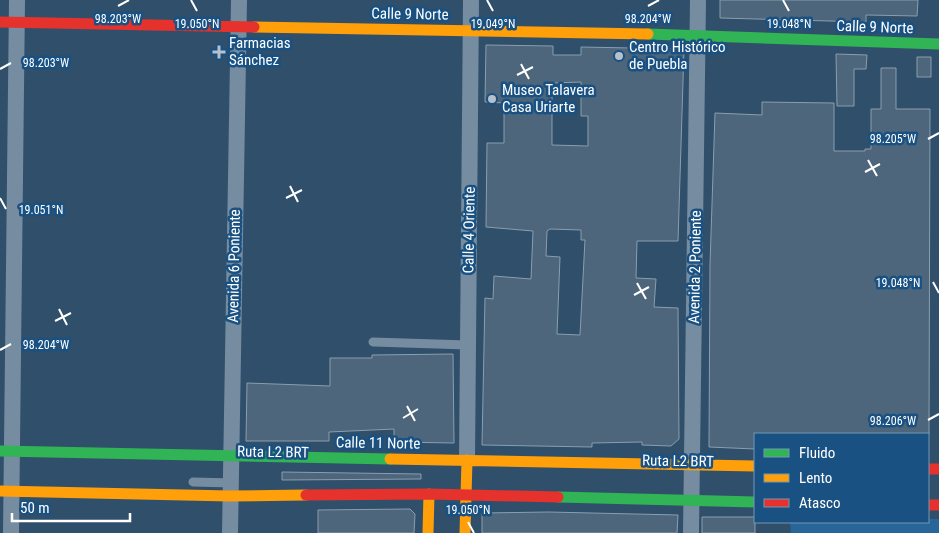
<svg xmlns="http://www.w3.org/2000/svg" width="939" height="533" font-family="'Roboto Condensed',sans-serif">
	<style>
		.green { fill: #286599 }
		.building { fill: #4d667b; stroke: #8a9eaf; fill-rule: evenodd }
		.lines { fill: none; stroke-linecap: round; stroke-linejoin: round }
		.lane { stroke: #768ca0; stroke-width: 9 }
		.street { stroke: #768ca0; stroke-width: 16 }
		.fast { stroke: #30b455; stroke-width: 11 }
		.slow { stroke: #ff9f0a; stroke-width: 11 }
		.jam { stroke: #e5322d; stroke-width: 11 }
		.ticks { fill: none; stroke: #fff; stroke-width: 2 }
		.poi-dot { fill: #b7c1cb; stroke: #185182; stroke-width: 2 }
		.labels { text-anchor: middle; dominant-baseline: central; stroke-width: 5; stroke-linejoin: round; paint-order: stroke }
		.street-label { font-size: 15px; fill: #fff; stroke: #185182 }
		.poi-label { font-size: 15px; fill: #fff; stroke: #185182; text-anchor: start }
		.ticks-label { font-size: 12px; text-anchor: middle; fill: #fff; stroke: #185182; stroke-width: 5; stroke-linejoin: round; paint-order: stroke }
	</style>
	<rect width="100%" height="100%" fill="#304f6a"/>
	<path class="green" d="M 928,519 L 939,519 L 939,533 L 791,533 L 790,522 L 928,522 Z"/>
	<path class="building" d="M 720,0 L 918,0 L 917,16 L 866,15 L 866,22 L 720,18 Z
		M 486,45 L 553,46 L 553,55 L 581,55 L 581,47 L 684,49 L 678,241 L 637,241 L 636,278 L 656,279 L 654,307 L 678,308 L 679,439 L 671,446 L 642,445 L 642,442 L 592,443 L 592,447 L 482,445 L 485,298 L 493,299 L 494,276 L 531,279 L 533,231 L 486,227 L 487,143 L 504,143 L 504,103 L 485,102 ZM 581,82 L 581,116 L 588,116 L 588,146 L 552,145 L 552,83 ZM 550,229 L 581,230 L 581,240 L 585,240 L 580,335 L 557,334 L 560,257 L 546,256 L 547,231 Z
		M 836,54 L 867,55 L 866,69 L 854,69 L 854,106 L 837,106 Z
		M 917,57 L 931,57 L 931,77 L 917,77 Z
		M 881,68 L 896,68 L 896,109 L 930,109 L 929,434 L 755,434 L 755,449 L 709,447 L 710,265 L 715,113 L 762,115 L 762,102 L 834,103 L 834,151 L 865,151 L 865,149 L 871,149 L 871,109 L 881,109 Z
		M 453,354 L 454,443 L 394,442 L 394,429 L 329,432 L 329,441 L 246,441 L 247,383 L 330,386 L 330,358 L 372,358 L 372,355 Z
		M 282,472 L 421,474 L 421,479 L 282,480 Z
		M 410,509 L 415,514 L 414,533 L 318,533 L 318,510 Z
		M 549,512 L 678,515 L 677,533 L 482,533 L 482,513 Z
		M 702,517 L 755,517 L 755,533 L 702,533 Z"/>
	<g class="lines">
		<path class="lane" d="M 373,342 L 468,345
			M 193,482 L 233,483"/>
		<path class="street" d="M 467,460 L 471,0
			M 11,533 L 17,0
			M 230,533 L 239,0
			M 691,533 L 698,0"/>
		<path class="fast" d="M 648,34 L 939,44
			M 0,451 L 390,459
			M 558,497 L 755,502"/>
		<path class="slow" d="M 254,27 L 648,34
			M 390,459 L 755,466
			M 0,491 L 230,496 L 306,495
			M 428,533 L 429,494
			M 465,533 L 467,460"/>
		<path class="jam" d="M 0,22 L 254,27
			M 928,469 L 939,469
			M 306,495 L 429,494 L 558,497
			M 928,505 L 939,505"/>
	</g>
	<path class="ticks" d="M 191,0 L 197,11M 487,0 L 493,11M 783,0 L 789,11M 118,6 L 129,0M 648,6 L 659,0M 521,64 L 529,79M 0,69 L 11,63M 517,75 L 533,67M 928,139 L 939,133M 868,160 L 877,176M 865,172 L 880,164M 290,186 L 298,202M 0,198 L 6,209M 286,198 L 302,190M 933,282 L 939,293M 637,283 L 646,299M 634,295 L 649,287M 59,309 L 67,325M 55,321 L 71,313M 0,350 L 11,344M 407,406 L 415,421M 403,418 L 418,409M 928,420 L 939,414M 468,522 L 474,533"/>
	<g class="poi-dot">
		<path d="M216.5 44.5h5v5h5v5h-5v5h-5v-5h-5v-5h5z"/>
		<circle cx="619" cy="56" r="5"/>
		<circle cx="492" cy="99" r="5"/>
	</g>
	<g class="labels">
		<g class="street-label">
			<text transform="translate(410 14) rotate(1)">Calle 9 Norte</text>
			<text transform="translate(875 27) rotate(2)">Calle 9 Norte</text>
			<text transform="translate(469 230) rotate(-89)">Calle 4 Oriente</text>
			<text transform="translate(234 266) rotate(-89)">Avenida 6 Poniente</text>
			<text transform="translate(695 267) rotate(-89)">Avenida 2 Poniente</text>
			<text transform="translate(378 443) rotate(1)">Calle 11 Norte</text>
			<text transform="translate(273 452) rotate(1)">Ruta L2 BRT</text>
			<text transform="translate(678 461) rotate(1)">Ruta L2 BRT</text>
		</g>
		<g class="poi-label">
			<text x="229" y="43">Farmacias<tspan x="229" dy="17">Sánchez</tspan></text>
			<text x="629" y="47">Centro Histórico<tspan x="629" dy="17">de Puebla</tspan></text>
			<text x="502" y="90">Museo Talavera<tspan x="502" dy="17">Casa Uriarte</tspan></text>
		</g>
	</g>
	<g class="ticks-label">
		<text x="118" y="23">98.203°W</text>
		<text x="648" y="23">98.204°W</text>
		<text x="197" y="28">19.050°N</text>
		<text x="493" y="28">19.049°N</text>
		<text x="789" y="28">19.048°N</text>
		<text x="46" y="67">98.203°W</text>
		<text x="893" y="143">98.205°W</text>
		<text x="41" y="214">19.051°N</text>
		<text x="898" y="287">19.048°N</text>
		<text x="46" y="349">98.204°W</text>
		<text x="893" y="425">98.206°W</text>
		<text x="468" y="514">19.050°N</text>
	</g>
	<rect x="754" y="433" width="175" height="90" fill="#185182" stroke="#7497b4"/>
	<rect x="764" y="449" width="25" height="8" fill="#30b455" stroke="#7497b4"/>
	<text x="799" y="458" font-size="15" fill="#ffffff">Fluido</text>
	<rect x="764" y="474" width="25" height="8" fill="#ff9f0a" stroke="#7497b4"/>
	<text x="799" y="483" font-size="15" fill="#ffffff">Lento</text>
	<rect x="764" y="499" width="25" height="8" fill="#e5322d" stroke="#7497b4"/>
	<text x="799" y="508" font-size="15" fill="#ffffff">Atasco</text>
	<path d="M12 513v8h118v-8" fill="none" stroke="#ffffff" stroke-width="2.5"/>
	<text x="20" y="513" font-size="15" fill="#ffffff" stroke="#185182" stroke-width="4" paint-order="stroke">50 m</text>
</svg>
